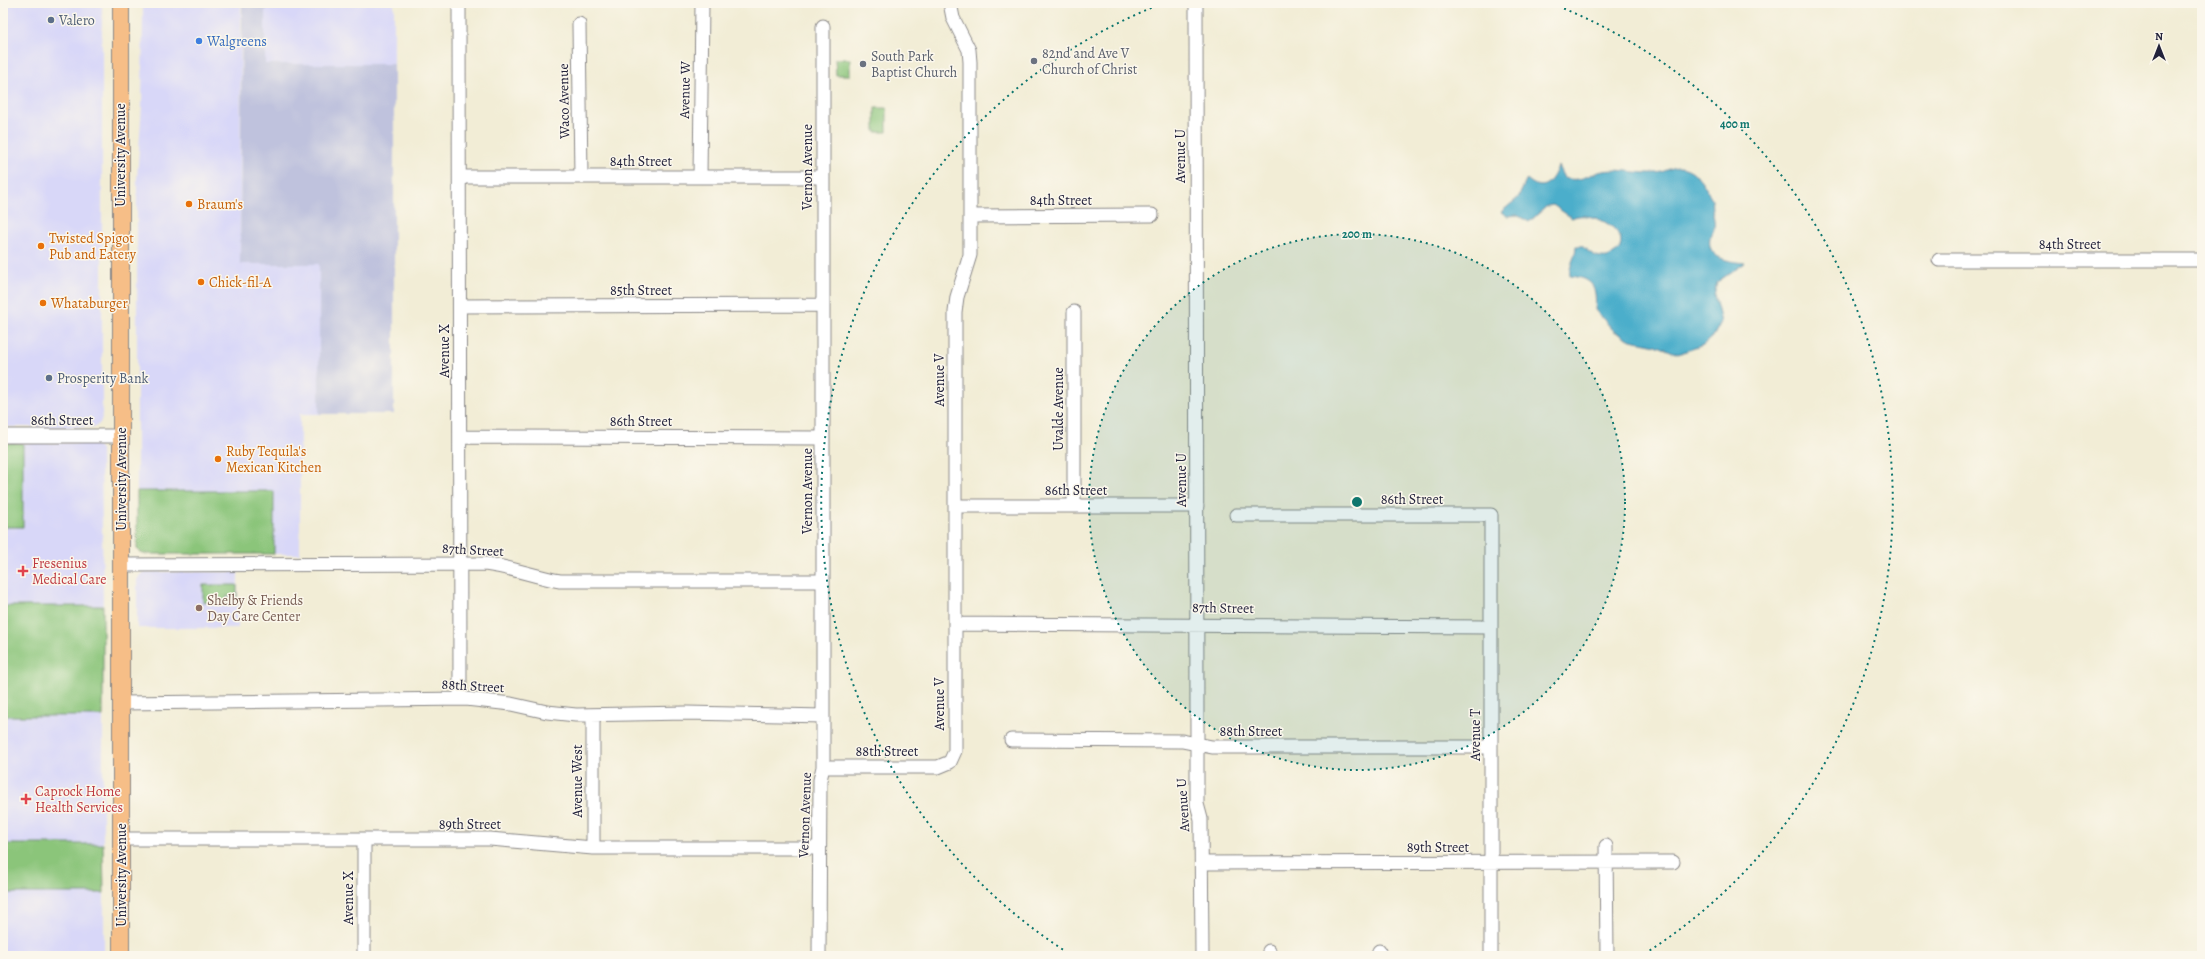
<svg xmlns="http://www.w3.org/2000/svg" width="2205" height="959" font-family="Alegreya,serif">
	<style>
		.built { fill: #d8d7f8 }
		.industrial { fill: #bfc2dd }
		.green { fill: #8bc57a; stroke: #56745a }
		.water { fill: #4caecb; stroke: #376883 }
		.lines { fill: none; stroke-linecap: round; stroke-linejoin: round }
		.minor-casing { stroke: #8a8888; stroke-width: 15 }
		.major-casing { stroke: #8a8888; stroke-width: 18 }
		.minor { stroke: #fff; stroke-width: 13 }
		.major { stroke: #f6be87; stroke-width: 16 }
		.ring { fill: none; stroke: #0f766e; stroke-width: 2; stroke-dasharray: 2 4 }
		.service-dot { fill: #5c6f8a; stroke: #fbf7ec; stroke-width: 1.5 }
		.shop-dot { fill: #3f7fe0; stroke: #fbf7ec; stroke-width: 1.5 }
		.worship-dot { fill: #6b7280; stroke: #fbf7ec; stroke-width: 1.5 }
		.food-dot { fill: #e8710a; stroke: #fbf7ec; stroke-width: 1.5 }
		.health-dot { fill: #e0444e; stroke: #fbf7ec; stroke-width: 1.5 }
		.education-dot { fill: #8d6e63; stroke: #fbf7ec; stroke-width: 1.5 }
		.labels { text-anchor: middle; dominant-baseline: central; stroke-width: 3; stroke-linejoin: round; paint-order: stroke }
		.service-label { font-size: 14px; fill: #4e5e75; stroke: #fbf7ec; text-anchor: start }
		.shop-label { font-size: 14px; fill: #366cbe; stroke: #fbf7ec; text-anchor: start }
		.worship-label { font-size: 14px; fill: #5b616d; stroke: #fbf7ec; text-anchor: start }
		.street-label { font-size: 14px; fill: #22223b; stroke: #fbf7ec }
		.food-label { font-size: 14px; fill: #c56008; stroke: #fbf7ec; text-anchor: start }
		.health-label { font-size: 14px; fill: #be3a42; stroke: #fbf7ec; text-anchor: start }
		.education-label { font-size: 14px; fill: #785e54; stroke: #fbf7ec; text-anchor: start }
		.centre { fill: #0f766e; stroke: #fbf7ec; stroke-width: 2 }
		.ring-label { font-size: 12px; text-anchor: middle; font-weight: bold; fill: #0f766e; stroke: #fbf7ec; stroke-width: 3; stroke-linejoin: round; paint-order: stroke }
	</style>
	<rect width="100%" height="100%" fill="#fbf7ec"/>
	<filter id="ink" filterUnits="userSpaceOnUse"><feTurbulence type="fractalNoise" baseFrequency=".025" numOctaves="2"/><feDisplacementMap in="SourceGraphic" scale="8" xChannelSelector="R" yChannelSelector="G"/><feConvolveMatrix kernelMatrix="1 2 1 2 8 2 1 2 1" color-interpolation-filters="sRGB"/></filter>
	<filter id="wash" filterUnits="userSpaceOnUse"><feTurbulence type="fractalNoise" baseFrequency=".012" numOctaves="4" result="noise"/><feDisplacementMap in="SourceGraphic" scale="16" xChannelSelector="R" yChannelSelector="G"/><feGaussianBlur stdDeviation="0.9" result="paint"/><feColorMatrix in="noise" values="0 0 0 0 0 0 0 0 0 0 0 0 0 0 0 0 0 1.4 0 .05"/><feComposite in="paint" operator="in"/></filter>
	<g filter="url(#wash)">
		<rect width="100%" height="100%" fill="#f2edd6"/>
		<path class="built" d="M 3,3 L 102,3 L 102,417 L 100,423 L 95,427 L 3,427 Z
			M 143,3 L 241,3 L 240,264 L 319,264 L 319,414 L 300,414 L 300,554 L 274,554 L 274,491 L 137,491 L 137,179 L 142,105 Z
			M 267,3 L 394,3 L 394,64 L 265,64 L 265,10 L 267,10 Z
			M 23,443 L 93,443 L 101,449 L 103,606 L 3,606 L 3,527 L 23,527 Z
			M 145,572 L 238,572 L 238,628 L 137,628 L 137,580 L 140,575 Z
			M 3,716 L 103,716 L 103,844 L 3,844 Z
			M 3,893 L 104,893 L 104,956 L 3,956 Z"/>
		<path class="industrial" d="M 242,3 L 267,3 L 267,10 L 265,11 L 265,64 L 394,64 L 394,414 L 319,414 L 319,264 L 240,264 Z"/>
		<path class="green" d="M 835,59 L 850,59 L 850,75 L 836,75 Z
			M 875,108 L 887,108 L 887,132 L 875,132 Z
			M 3,443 L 23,443 L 23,527 L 3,527 Z
			M 137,491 L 274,491 L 274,554 L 143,554 L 137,549 Z
			M 203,585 L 237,585 L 237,604 L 236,596 L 227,596 L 227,604 L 203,602 Z
			M 3,606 L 103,606 L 103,716 L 3,716 Z
			M 3,844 L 103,844 L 104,893 L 3,893 Z"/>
		<path class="water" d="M 1558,166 L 1564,178 C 1582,183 1587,174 1603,171 C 1621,168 1637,174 1655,173 C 1663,173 1671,167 1679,167 C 1697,168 1705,186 1712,200 C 1710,210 1716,219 1714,228 C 1713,231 1710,234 1710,237 C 1706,260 1730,261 1745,263 L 1717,282 L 1714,295 L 1721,322 L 1714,335 L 1703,345 L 1678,354 L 1656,345 L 1631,340 L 1614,331 L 1595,310 C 1597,288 1594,278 1570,276 C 1568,267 1576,257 1576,246 L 1582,246 C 1595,258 1605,262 1619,250 C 1620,248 1621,244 1621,241 C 1619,224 1586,210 1572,218 L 1553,205 L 1547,206 L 1529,222 L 1517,215 L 1507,216 L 1501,212 L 1518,198 L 1527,179 C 1543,194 1552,182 1558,166 Z"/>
	</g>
	<g filter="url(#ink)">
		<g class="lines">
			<g class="minor-casing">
				<path id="minor" d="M 459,3 L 460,699
					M 1196,3 L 1197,744 L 1197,804 L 1201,819 L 1202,956
					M 579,24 L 581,177
					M 460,177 L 823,177
					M 700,177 L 702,3
					M 971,216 L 1152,215
					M 1939,260 L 2202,260
					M 460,306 L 823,305
					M 1074,312 L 1074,506
					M 3,436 L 120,436
					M 460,437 L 823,438
					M 955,506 L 1197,506
					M 1236,515 L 1491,515 L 1491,956
					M 121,565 L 485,564 C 511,567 535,577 560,581 L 823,581
					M 955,624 L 1491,627
					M 121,703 L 466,699 L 511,704 L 547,712 L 576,715 L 686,713 L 823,716
					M 593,715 L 593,848
					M 1011,740 L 1182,741 L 1212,747 L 1491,747
					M 823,767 L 938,767 L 950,762 L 955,751 L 955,312 L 957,297 L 970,255 L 970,62 L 969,50 L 953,18 L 950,3
					M 121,839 L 490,839 L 593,848 L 819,848
					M 1606,846 L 1607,956
					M 1202,863 L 1673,862
					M 1269,951 L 1269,956
					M 1379,951 L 1379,956
					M 364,956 L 364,839
					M 819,956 L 820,780 L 823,767 L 823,26"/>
			</g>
			<g class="major-casing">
				<path id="major" d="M 121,3 L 121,956"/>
			</g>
			<use href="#minor" class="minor"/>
			<use href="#major" class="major"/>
		</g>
	</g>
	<circle cx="1357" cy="502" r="268" fill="#0f766e" fill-opacity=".12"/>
	<g class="ring">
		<circle cx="1357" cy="502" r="268"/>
		<path d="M1073 956A535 535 0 0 1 1161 4M1553 4A535 535 0 0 1 1641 956"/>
	</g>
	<g class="service-dot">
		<circle cx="51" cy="20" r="4"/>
		<circle cx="49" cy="378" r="4"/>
	</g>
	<circle class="shop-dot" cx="199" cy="41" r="4"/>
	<g class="worship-dot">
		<circle cx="1034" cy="61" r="4"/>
		<circle cx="863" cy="64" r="4"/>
	</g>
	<g class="food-dot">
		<circle cx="189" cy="204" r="4"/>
		<circle cx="41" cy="246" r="4"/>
		<circle cx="201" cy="282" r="4"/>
		<circle cx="43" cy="303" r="4"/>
		<circle cx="218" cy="459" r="4"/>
	</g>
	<g class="health-dot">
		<path d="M21 565h4v4h4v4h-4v4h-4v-4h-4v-4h4z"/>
		<path d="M24 793h4v4h4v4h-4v4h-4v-4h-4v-4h4z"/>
	</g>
	<circle class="education-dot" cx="199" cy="608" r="4"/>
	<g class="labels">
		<g class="service-label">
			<text x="59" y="20">Valero</text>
			<text x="57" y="378">Prosperity Bank</text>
		</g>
		<g class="shop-label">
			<text x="207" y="41">Walgreens</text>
		</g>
		<g class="worship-label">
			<text x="1042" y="53">82nd and Ave V<tspan x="1042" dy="16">Church of Christ</tspan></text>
			<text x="871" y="56">South Park<tspan x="871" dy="16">Baptist Church</tspan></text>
		</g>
		<g class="street-label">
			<text transform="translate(685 90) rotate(-89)">Avenue W</text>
			<text transform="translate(564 101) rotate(-91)">Waco Avenue</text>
			<text transform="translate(120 155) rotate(-90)">University Avenue</text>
			<text transform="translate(1180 156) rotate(-90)">Avenue U</text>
			<text x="641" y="161">84th Street</text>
			<text transform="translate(807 167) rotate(-90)">Vernon Avenue</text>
			<text x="1061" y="200">84th Street</text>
			<text x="2070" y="244">84th Street</text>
			<text x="641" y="290">85th Street</text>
			<text transform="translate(444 351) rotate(-90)">Avenue X</text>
			<text transform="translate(939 380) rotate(-90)">Avenue V</text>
			<text transform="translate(1058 409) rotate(-90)">Uvalde Avenue</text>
			<text x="62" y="420">86th Street</text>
			<text x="641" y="421">86th Street</text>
			<text transform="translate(121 479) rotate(-90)">University Avenue</text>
			<text transform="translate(1181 480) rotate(-90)">Avenue U</text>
			<text x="1076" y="490">86th Street</text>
			<text transform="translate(807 491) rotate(-90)">Vernon Avenue</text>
			<text x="1412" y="499">86th Street</text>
			<text transform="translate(473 550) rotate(3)">87th Street</text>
			<text transform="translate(1223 608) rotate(1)">87th Street</text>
			<text transform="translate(473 686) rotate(3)">88th Street</text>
			<text transform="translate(939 704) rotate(-90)">Avenue V</text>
			<text x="1251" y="731">88th Street</text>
			<text transform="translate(1475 735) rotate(-90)">Avenue T</text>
			<text x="887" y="751">88th Street</text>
			<text transform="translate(577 781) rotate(-90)">Avenue West</text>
			<text transform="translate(1183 805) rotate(-94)">Avenue U</text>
			<text transform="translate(805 815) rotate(-88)">Vernon Avenue</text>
			<text x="470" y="824">89th Street</text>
			<text x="1438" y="847">89th Street</text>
			<text transform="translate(121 875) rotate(-90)">University Avenue</text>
			<text transform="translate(348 898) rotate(-90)">Avenue X</text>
		</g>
		<g class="food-label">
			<text x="197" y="204">Braum's</text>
			<text x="49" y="238">Twisted Spigot<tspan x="49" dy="16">Pub and Eatery</tspan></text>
			<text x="209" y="282">Chick-fil-A</text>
			<text x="51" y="303">Whataburger</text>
			<text x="226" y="451">Ruby Tequila's<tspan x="226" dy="16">Mexican Kitchen</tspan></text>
		</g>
		<g class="health-label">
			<text x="32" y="563">Fresenius<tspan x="32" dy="16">Medical Care</tspan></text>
			<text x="35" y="791">Caprock Home<tspan x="35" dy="16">Health Services</tspan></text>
		</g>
		<g class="education-label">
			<text x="207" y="600">Shelby &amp; Friends<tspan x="207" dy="16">Day Care Center</tspan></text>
		</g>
	</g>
	<circle cx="1357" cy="502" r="6" class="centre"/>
	<g class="ring-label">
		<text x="1735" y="128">400 m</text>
		<text x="1357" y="238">200 m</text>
	</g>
	<rect width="2205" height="959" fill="none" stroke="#fbf7ec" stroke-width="16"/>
	<g transform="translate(2159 46)" stroke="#fbf7ec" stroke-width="3" paint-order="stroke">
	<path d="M0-3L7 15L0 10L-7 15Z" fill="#22223b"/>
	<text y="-6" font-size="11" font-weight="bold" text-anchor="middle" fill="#22223b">N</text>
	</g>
</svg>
